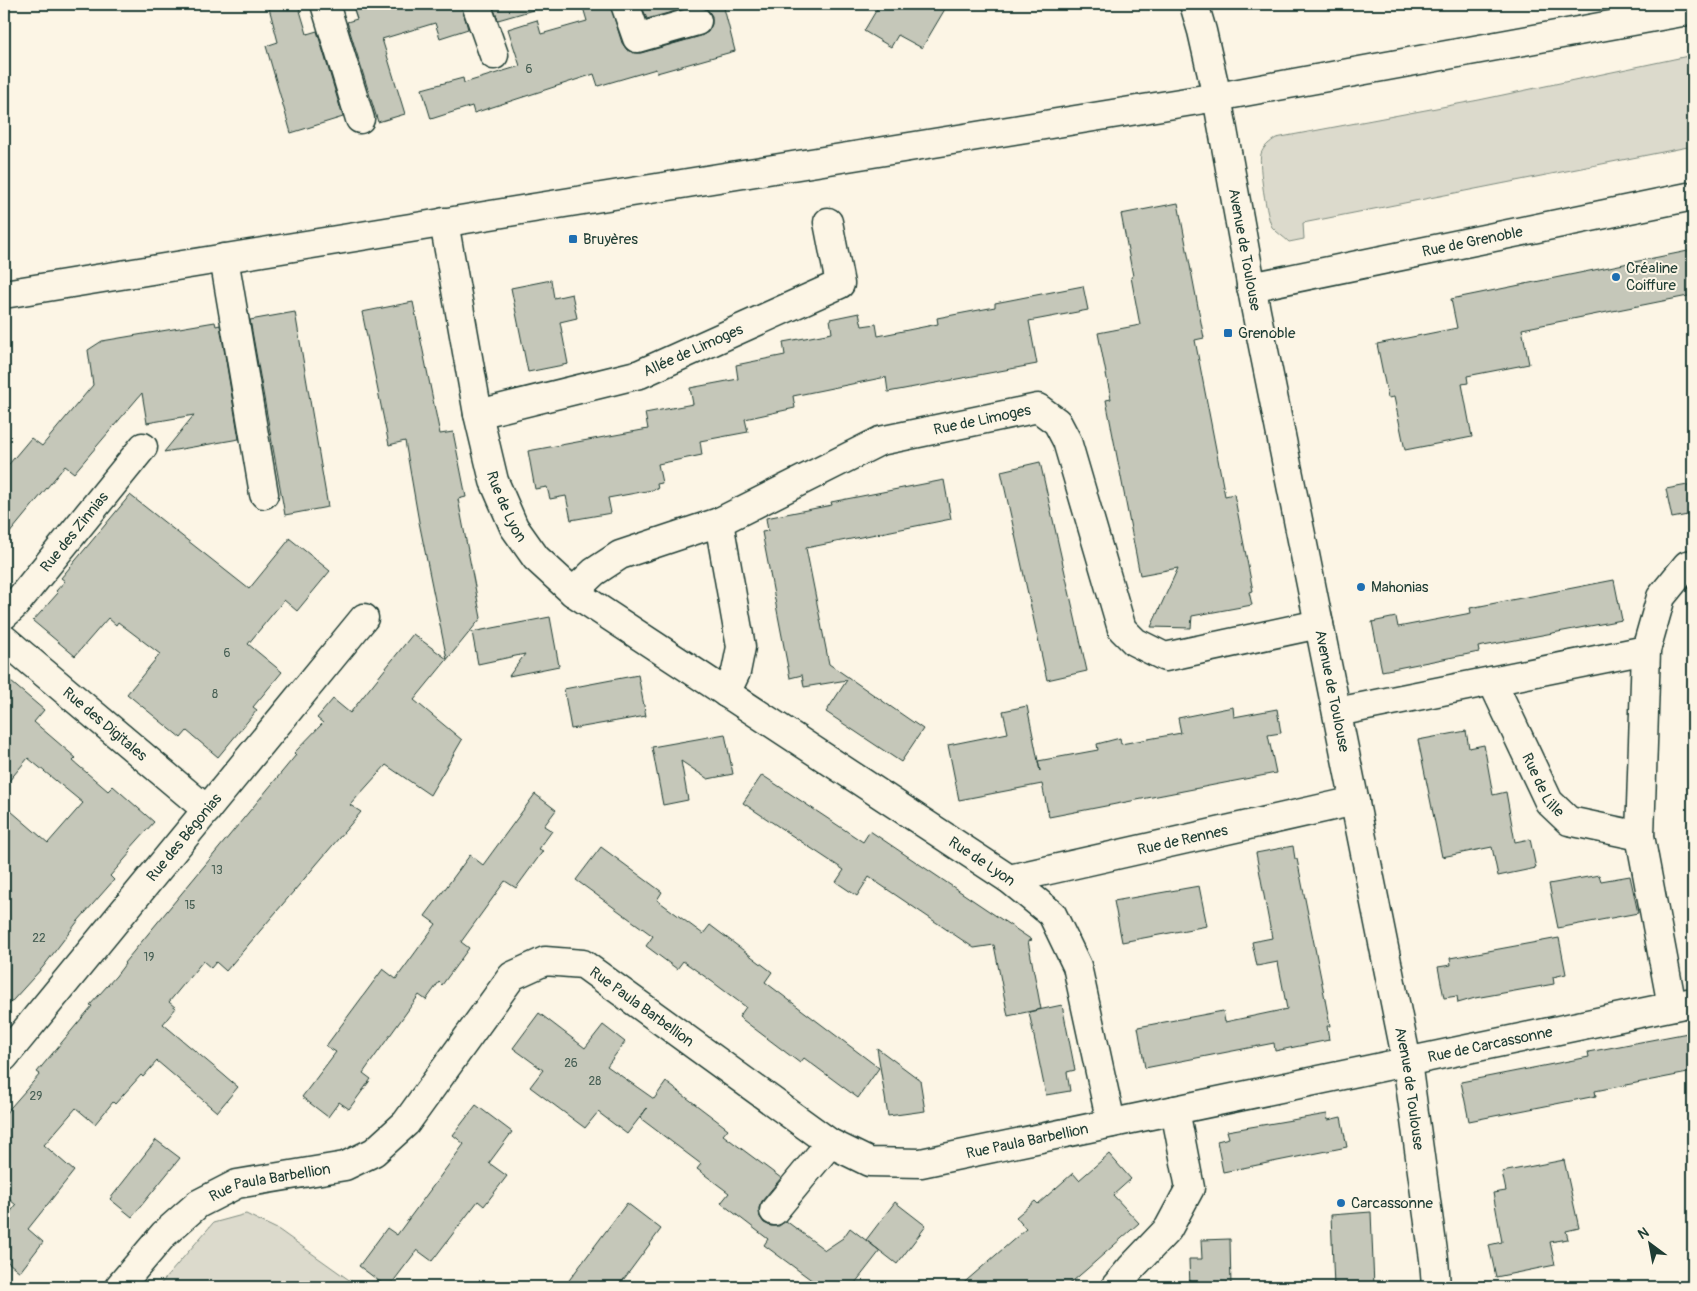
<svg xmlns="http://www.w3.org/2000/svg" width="1697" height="1291" font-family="Pangolin,sans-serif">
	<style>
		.green { fill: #dcdacc; stroke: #7e8c80 }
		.building { fill: #c5c7b9; stroke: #1f3d34 }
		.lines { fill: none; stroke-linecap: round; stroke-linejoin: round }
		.minor-casing { stroke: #1f3d34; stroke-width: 31 }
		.major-casing { stroke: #1f3d34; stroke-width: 31 }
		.minor { stroke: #fcf5e5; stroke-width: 28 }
		.major { stroke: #fcf5e5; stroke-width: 28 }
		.poi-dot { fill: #1f6fb2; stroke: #fcf5e5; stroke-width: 2 }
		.labels { text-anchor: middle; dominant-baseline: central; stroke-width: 4; stroke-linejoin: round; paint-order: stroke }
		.number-label { font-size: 12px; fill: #486055 }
		.poi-label { font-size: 15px; fill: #1f3d34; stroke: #fcf5e5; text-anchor: start }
		.street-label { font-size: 15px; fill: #1f3d34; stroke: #fcf5e5 }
	</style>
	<rect width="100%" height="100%" fill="#fcf5e5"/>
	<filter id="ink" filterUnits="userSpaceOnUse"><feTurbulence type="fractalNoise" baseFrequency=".02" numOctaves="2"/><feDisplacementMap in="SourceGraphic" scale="10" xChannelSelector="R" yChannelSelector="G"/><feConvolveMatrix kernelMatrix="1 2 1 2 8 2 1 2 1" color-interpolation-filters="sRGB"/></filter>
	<g filter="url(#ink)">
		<path class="green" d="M 1693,55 L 1693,146 L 1303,223 L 1304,239 L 1289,242 C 1284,237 1276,232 1272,227 C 1267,219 1258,164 1261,154 C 1263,147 1270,142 1276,138 L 1479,100 Z
			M 246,1214 L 279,1230 L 359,1287 L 158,1287 L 213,1223 Z"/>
		<path class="building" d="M 268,4 L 298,4 L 307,34 L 317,31 L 343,117 L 291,133 L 266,46 L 278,42 Z
			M 352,4 L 461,4 L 468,29 L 440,38 L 435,23 L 382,39 L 405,114 L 378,122 L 347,22 L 357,19 Z
			M 492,4 L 532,4 L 533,10 L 498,20 Z
			M 582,4 L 610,4 L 622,43 L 627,50 L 634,53 L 641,53 L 701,36 L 708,32 L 712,24 L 712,16 L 708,10 L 701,6 L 693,6 L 647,19 L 641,4 L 723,4 L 735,51 L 657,73 L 656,69 L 598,86 L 594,74 L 474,113 L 472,106 L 431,119 L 422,89 L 463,78 L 464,83 L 520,66 L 508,29 L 537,20 L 541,34 L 587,21 Z
			M 880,4 L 948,4 L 922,48 L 898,35 L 891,47 L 864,31 Z
			M 1178,203 L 1204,338 L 1195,340 L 1225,496 L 1234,494 L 1253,591 L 1249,592 L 1252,605 L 1192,616 L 1191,628 L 1151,627 L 1178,568 L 1140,575 L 1106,400 L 1111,399 L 1098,333 L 1140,325 L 1131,277 L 1133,276 L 1121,214 Z
			M 1693,250 L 1693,295 L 1522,329 L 1529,364 L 1467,376 L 1468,383 L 1462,384 L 1472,437 L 1405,450 L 1394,397 L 1388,398 L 1377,344 L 1457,328 L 1451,299 Z
			M 551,280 L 554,298 L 572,294 L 577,318 L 560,322 L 568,364 L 528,372 L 511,288 Z
			M 1083,286 L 1088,310 L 1029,321 L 1037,364 L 888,392 L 886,377 L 793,396 L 795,408 L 745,419 L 748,432 L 700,441 L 702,455 L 658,464 L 662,483 L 657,484 L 658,489 L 608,498 L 611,513 L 571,520 L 566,496 L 550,499 L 547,487 L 535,489 L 528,451 L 648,429 L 645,413 L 693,404 L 690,388 L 738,379 L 736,365 L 785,355 L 783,342 L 832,333 L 830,319 L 859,313 L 862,326 L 876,324 L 878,336 L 938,324 L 937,318 L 995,307 L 995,303 Z
			M 413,302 L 440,434 L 453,432 L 466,497 L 458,499 L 481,618 L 414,700 L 462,740 L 430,795 L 386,765 L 350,805 L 361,812 L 226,971 L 216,962 L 211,968 L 203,961 L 169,1002 L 176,1008 L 163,1024 L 238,1087 L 217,1112 L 157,1061 L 143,1077 L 141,1075 L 115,1104 L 113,1102 L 95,1124 L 76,1108 L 44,1145 L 74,1171 L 28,1229 L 43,1242 L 20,1272 L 4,1259 L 4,1210 L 9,1214 L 16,1205 L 4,1195 L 4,1115 L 40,1074 L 37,1072 L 92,1006 L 90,1005 L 116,976 L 125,964 L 124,963 L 296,755 L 294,753 L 323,723 L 317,718 L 333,699 L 350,713 L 413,634 L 447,659 L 419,522 L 405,441 L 389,445 L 362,312 Z
			M 295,312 L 328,507 L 285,515 L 250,320 Z
			M 215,322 L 216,326 L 220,325 L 239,439 L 164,452 L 194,415 L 147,423 L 142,393 L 74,473 L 65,466 L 4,540 L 4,470 L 31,438 L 42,446 L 93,385 L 88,350 L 102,341 Z
			M 1040,462 L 1087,671 L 1047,680 L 1001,471 Z
			M 944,480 L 951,519 L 806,548 L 829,664 L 923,729 L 901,762 L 826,712 L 847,680 L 804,687 L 802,675 L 790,678 L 762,532 L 768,531 L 766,518 L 832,505 L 831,502 Z
			M 1693,484 L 1693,514 L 1672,518 L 1666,489 Z
			M 130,495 L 249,589 L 289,540 L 289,538 L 330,571 L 297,611 L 284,600 L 248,644 L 282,672 L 253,707 L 257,710 L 218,757 L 187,731 L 181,738 L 127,694 L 160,654 L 118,622 L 116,625 L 108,618 L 75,656 L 33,621 L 58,593 L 56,591 L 65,581 L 61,578 Z
			M 1614,580 L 1622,620 L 1478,647 L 1479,652 L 1382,671 L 1372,622 L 1396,617 L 1398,627 L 1471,613 L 1470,608 Z
			M 550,617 L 559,666 L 509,676 L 525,654 L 478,664 L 472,632 Z
			M 638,675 L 646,716 L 571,729 L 564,689 Z
			M 4,676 L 44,710 L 34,722 L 76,758 L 73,761 L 108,791 L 113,786 L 154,822 L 129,850 L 131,852 L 110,876 L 114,880 L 78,921 L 43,967 L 4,1010 L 4,805 L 48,843 L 83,803 L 28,758 L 4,787 Z
			M 1027,706 L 1040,771 L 1038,761 L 1098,750 L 1097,744 L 1120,738 L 1121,744 L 1181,733 L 1178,718 L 1233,707 L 1234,717 L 1277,709 L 1281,733 L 1268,735 L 1276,773 L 1049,817 L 1042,784 L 959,800 L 948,745 L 1008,733 L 1003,711 Z
			M 1466,731 L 1469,748 L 1484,745 L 1493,795 L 1506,792 L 1515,842 L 1530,839 L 1536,868 L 1498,876 L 1492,847 L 1442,857 L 1418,740 Z
			M 725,734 L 733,774 L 708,779 L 681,761 L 688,800 L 663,805 L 652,747 Z
			M 762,775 L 863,842 L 870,831 L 1032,940 L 1028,941 L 1041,1009 L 1008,1016 L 994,945 L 974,948 L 869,877 L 857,896 L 836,882 L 844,870 L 743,803 Z
			M 535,794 L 556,810 L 544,826 L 552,831 L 539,849 L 543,851 L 516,888 L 505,881 L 461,942 L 469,948 L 442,985 L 439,982 L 426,1000 L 419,995 L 363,1073 L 371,1079 L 349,1109 L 339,1102 L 328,1117 L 302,1097 L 336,1052 L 326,1046 L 383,969 L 396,979 L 436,924 L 425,916 L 470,855 L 483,865 Z
			M 1293,846 L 1295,859 L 1297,859 L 1321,978 L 1330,1026 L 1327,1026 L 1329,1040 L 1275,1051 L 1274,1043 L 1145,1068 L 1138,1027 L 1223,1011 L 1225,1022 L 1287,1009 L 1278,962 L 1257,966 L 1252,942 L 1272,938 L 1256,853 Z
			M 601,847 L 662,892 L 657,900 L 703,934 L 710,925 L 772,972 L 765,982 L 879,1068 L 858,1098 L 804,1058 L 800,1063 L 739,1017 L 746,1007 L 714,983 L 683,961 L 677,969 L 646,946 L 653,936 L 576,880 Z
			M 1599,875 L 1601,881 L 1630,876 L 1638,913 L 1558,928 L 1549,884 Z
			M 1199,886 L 1207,926 L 1122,942 L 1114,901 Z
			M 1559,938 L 1566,974 L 1553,977 L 1554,984 L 1475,998 L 1458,1003 L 1457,996 L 1444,998 L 1438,967 L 1451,965 L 1450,958 Z
			M 1062,1005 L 1075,1070 L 1067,1072 L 1070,1091 L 1046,1095 L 1029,1012 Z
			M 539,1013 L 585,1048 L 603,1025 L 625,1042 L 607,1066 L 654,1099 L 666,1082 L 728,1129 L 723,1135 L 781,1178 L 762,1201 L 759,1208 L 760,1217 L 764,1223 L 771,1226 L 779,1226 L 786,1221 L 825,1250 L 843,1238 L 850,1228 L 880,1251 L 852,1287 L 821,1287 L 764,1245 L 768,1239 L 721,1203 L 729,1193 L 697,1169 L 701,1164 L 640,1118 L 647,1108 L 627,1134 L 598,1112 L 585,1128 L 530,1087 L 543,1070 L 513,1048 Z
			M 1693,1032 L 1693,1072 L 1595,1091 L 1596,1096 L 1469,1121 L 1461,1082 L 1589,1057 L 1588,1052 Z
			M 877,1048 L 920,1080 L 925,1111 L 888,1116 Z
			M 476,1105 L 512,1132 L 489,1163 L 507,1176 L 484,1206 L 478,1201 L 432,1261 L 417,1250 L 389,1287 L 387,1287 L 359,1266 L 387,1228 L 397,1235 L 464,1144 L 453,1135 Z
			M 1327,1114 L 1328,1120 L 1341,1117 L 1347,1147 L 1223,1172 L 1217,1141 L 1229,1138 L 1227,1131 Z
			M 156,1140 L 180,1158 L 132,1217 L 110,1199 Z
			M 1109,1154 L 1131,1179 L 1113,1195 L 1139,1223 L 1087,1269 L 1066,1287 L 959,1287 L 1026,1229 L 1016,1217 L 1035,1201 L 1038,1204 L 1073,1173 L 1079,1180 Z
			M 1564,1160 L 1579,1228 L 1566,1231 L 1568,1239 L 1550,1242 L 1555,1265 L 1496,1277 L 1489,1245 L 1502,1242 L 1493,1193 L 1506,1191 L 1502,1172 Z
			M 895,1202 L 926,1226 L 897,1264 L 866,1240 Z
			M 627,1203 L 661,1229 L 618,1287 L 564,1287 Z
			M 1371,1212 L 1374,1287 L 1334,1287 L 1331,1215 Z
			M 1230,1239 L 1231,1287 L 1190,1287 L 1189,1259 L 1202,1259 L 1201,1240 Z"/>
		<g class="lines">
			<g class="minor-casing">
				<g id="minor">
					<path d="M 325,4 L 360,119"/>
					<path d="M 476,4 L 494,55"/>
					<path d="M 625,4 L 637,38 L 697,21"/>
					<path id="s1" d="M 1194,4 L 1202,31 L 1217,97 L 1256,311 L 1407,1062 L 1434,1259 L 1436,1287"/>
					<path id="s2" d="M 444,222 L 478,414 L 494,481 L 514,527 L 536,558 L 573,592 L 1009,879 L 1052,914 L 1077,966 L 1111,1123"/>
					<path d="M 224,258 L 264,494"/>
					<path id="s3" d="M 1251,287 L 1693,196"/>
					<path id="s4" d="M 478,414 L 640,374 L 840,284 L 828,222"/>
					<path d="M 719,522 L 741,647 L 736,672 L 726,693"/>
					<path id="s5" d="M 573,592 L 594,572 L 620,555 L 719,522 L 880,441 L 1038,408 L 1057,422 L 1067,441 L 1122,629 L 1135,642 L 1165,657 L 1319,624"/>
					<path id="s6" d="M 4,615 L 14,606 L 143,447"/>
					<path id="s7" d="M 4,639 L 207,810"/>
					<path id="s8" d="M 1492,681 L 1549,802 L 1569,821 L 1640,836"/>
					<path d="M 1337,712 L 1646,650"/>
					<path id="s9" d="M 1009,879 L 1355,801"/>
					<path d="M 1672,1006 L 1640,836 L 1646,650 L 1661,597 L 1687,565 L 1693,564"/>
					<path id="s10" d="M 4,1057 L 364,618"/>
					<path d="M 774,1211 L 830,1143"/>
					<path id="s11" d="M 119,1287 L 164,1234 L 198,1204 L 237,1184 L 345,1166 L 374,1152 L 406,1123 L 512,976 L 545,961 L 583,964 L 830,1143 L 869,1162 L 921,1163 L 1693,1002"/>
					<path d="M 1115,1287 L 1131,1268 L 1168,1229 L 1190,1188 L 1175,1110"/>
				</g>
			</g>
			<g class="major-casing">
				<path id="major" d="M 4,294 L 1217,97 L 1693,10"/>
			</g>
			<use href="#minor" class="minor"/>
			<use href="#major" class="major"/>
		</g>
	</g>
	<g class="poi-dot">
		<rect x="568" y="234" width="10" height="10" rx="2.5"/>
		<circle cx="1616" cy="277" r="5"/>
		<rect x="1223" y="328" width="10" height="10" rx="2.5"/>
		<circle cx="1361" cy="587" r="5"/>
		<circle cx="1341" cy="1203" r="5"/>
	</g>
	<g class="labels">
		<g class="number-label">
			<text x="529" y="69">6</text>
			<text x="227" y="653">6</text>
			<text x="215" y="694">8</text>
			<text x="217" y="870">13</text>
			<text x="190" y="905">15</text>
			<text x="39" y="938">22</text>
			<text x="149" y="957">19</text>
			<text x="571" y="1063">26</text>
			<text x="595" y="1081">28</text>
			<text x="36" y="1096">29</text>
		</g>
		<g class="poi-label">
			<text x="583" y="239">Bruyères</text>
			<text x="1626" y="268">Créaline<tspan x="1626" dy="17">Coiffure</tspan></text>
			<text x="1238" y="333">Grenoble</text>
			<text x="1371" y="587">Mahonias</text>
			<text x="1351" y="1203">Carcassonne</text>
		</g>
		<g class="street-label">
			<text stroke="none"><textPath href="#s3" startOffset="226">Rue de Grenoble</textPath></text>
			<text stroke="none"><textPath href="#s1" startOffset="251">Avenue de Toulouse</textPath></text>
			<text stroke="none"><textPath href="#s4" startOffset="225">Allée de Limoges</textPath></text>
			<text stroke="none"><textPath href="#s5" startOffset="449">Rue de Limoges</textPath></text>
			<text stroke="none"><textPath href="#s2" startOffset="292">Rue de Lyon</textPath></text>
			<text stroke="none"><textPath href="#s6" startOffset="109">Rue des Zinnias</textPath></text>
			<text stroke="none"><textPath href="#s1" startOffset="701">Avenue de Toulouse</textPath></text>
			<text stroke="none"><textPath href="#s7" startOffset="132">Rue des Digitales</textPath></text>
			<text stroke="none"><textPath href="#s8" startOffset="116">Rue de Lille</textPath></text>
			<text stroke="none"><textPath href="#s10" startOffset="284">Rue des Bégonias</textPath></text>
			<text stroke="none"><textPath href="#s9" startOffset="178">Rue de Rennes</textPath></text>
			<text stroke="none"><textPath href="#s2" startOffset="892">Rue de Lyon</textPath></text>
			<text stroke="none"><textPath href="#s11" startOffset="672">Rue Paula Barbellion</textPath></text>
			<text stroke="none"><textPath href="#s11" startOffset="1581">Rue de Carcassonne</textPath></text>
			<text stroke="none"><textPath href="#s1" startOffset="1106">Avenue de Toulouse</textPath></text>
			<text stroke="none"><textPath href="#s11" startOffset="1108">Rue Paula Barbellion</textPath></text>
			<text stroke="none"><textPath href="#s11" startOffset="191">Rue Paula Barbellion</textPath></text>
		</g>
	</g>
	<rect width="1697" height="1291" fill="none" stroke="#fcf5e5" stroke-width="20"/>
	<rect x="10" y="10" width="1677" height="1271" fill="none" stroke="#1f3d34" stroke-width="2" filter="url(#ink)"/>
	<g transform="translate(1650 1244) rotate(328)" stroke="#fcf5e5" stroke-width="4" paint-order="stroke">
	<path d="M0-4L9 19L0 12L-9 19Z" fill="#1f3d34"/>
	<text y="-8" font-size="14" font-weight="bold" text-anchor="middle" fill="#1f3d34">N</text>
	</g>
</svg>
